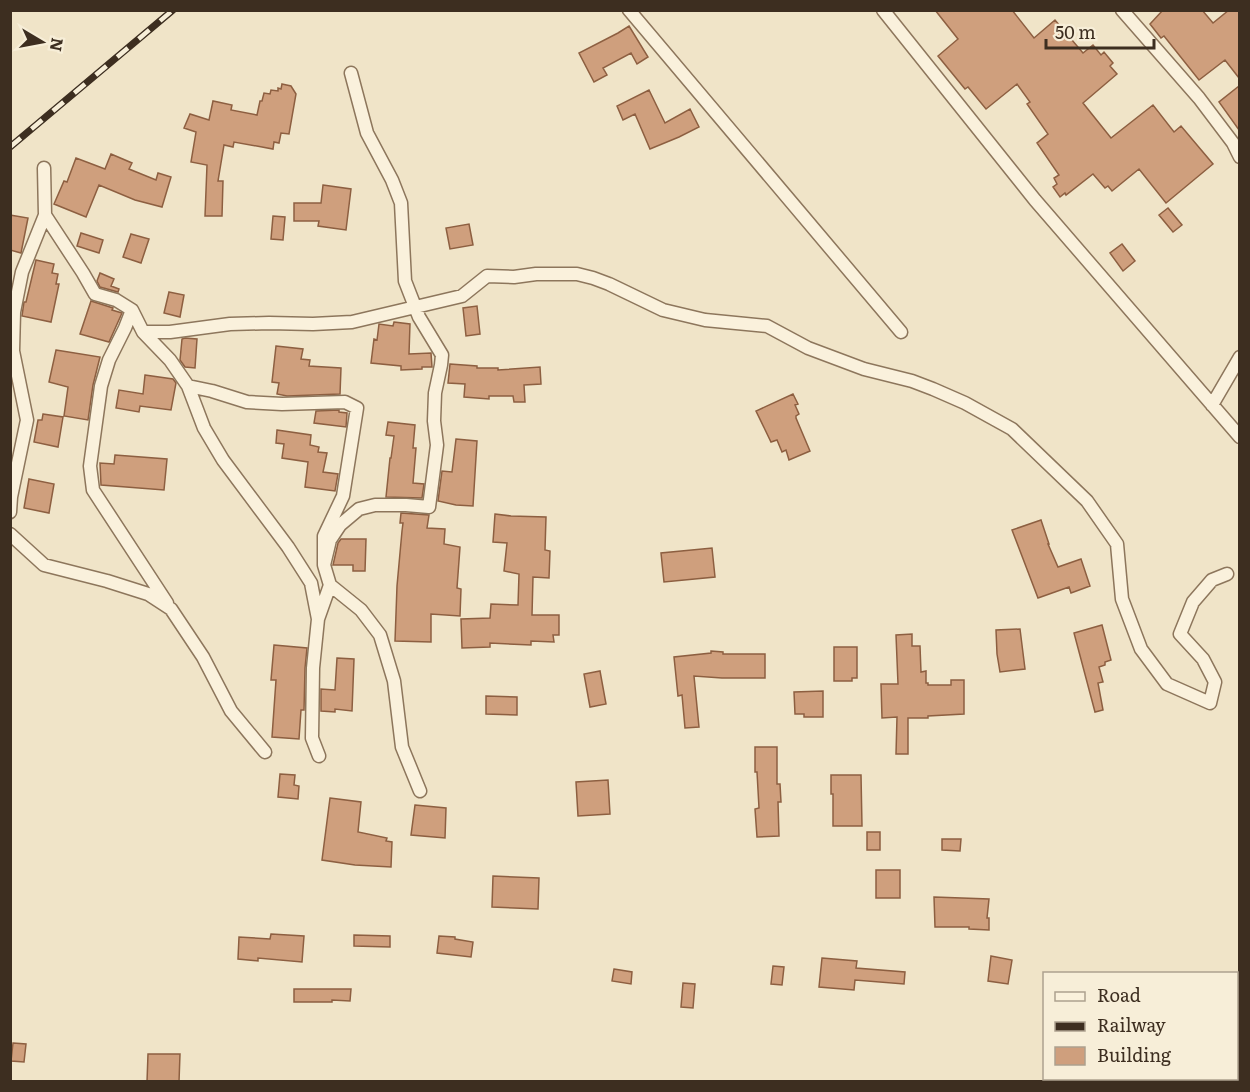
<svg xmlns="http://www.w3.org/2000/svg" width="1250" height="1092" font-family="Literata,serif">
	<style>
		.building { fill: #cf9f7d; stroke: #8d5f41; stroke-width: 1.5 }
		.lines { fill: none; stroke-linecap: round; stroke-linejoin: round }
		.minor-casing { stroke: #8d765c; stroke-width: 15 }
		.minor { stroke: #faf1dc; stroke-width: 12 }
		.rail-casing { stroke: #3d2e20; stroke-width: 7 }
		.rail { stroke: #f7eed8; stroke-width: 4.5; stroke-dasharray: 14; stroke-linecap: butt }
	</style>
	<rect width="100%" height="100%" fill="#f0e4c8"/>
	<path class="building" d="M 935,10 L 1012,10 L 1034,38 L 1055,20 L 1083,53 L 1093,45 L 1101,55 L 1104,52 L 1113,63 L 1110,66 L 1117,74 L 1083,103 L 1111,138 L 1153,105 L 1174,132 L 1181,126 L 1213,164 L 1166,203 L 1139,169 L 1112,191 L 1108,186 L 1105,188 L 1093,174 L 1066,195 L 1065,193 L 1060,197 L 1053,187 L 1057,184 L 1054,178 L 1059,175 L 1037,143 L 1048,134 L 1027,104 L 1030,102 L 1017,84 L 986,109 L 968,87 L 965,89 L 938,56 L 958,39 Z
		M 1163,10 L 1202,10 L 1213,23 L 1229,10 L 1239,10 L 1239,78 L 1225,60 L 1199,80 L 1164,36 L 1161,38 L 1150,24 Z
		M 629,26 L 648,57 L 637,64 L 631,53 L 603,68 L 607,75 L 594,82 L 579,53 L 618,33 Z
		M 282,84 L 291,86 L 296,94 L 289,134 L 281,133 L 279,143 L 274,142 L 273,149 L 234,142 L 233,147 L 224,145 L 218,181 L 223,181 L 222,216 L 205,216 L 207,165 L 191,162 L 196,132 L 184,128 L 190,114 L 209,120 L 213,101 L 232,105 L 231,110 L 257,115 L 260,101 L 262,101 L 264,93 L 270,94 L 271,90 L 278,91 L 278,88 L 281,89 Z
		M 1239,86 L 1239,130 L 1219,102 Z
		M 649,90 L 665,123 L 690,109 L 699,127 L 679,137 L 650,149 L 635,114 L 623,120 L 617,106 Z
		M 111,154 L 132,163 L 129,169 L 156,180 L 158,173 L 171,177 L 162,207 L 135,200 L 99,185 L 86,217 L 54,204 L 64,181 L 67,182 L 76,158 L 105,169 Z
		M 323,185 L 351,189 L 346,230 L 318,226 L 319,221 L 294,221 L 294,203 L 321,203 Z
		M 1168,208 L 1182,225 L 1173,232 L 1159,215 Z
		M 10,215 L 28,218 L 21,253 L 10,250 Z
		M 273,216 L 285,217 L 283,240 L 271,239 Z
		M 469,224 L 473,245 L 450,249 L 446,228 Z
		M 81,233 L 103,240 L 99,253 L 77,246 Z
		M 131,234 L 149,239 L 141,263 L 123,257 Z
		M 1122,244 L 1135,261 L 1123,271 L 1110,253 Z
		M 36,260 L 54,264 L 52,273 L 58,274 L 56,284 L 59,284 L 51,322 L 22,316 L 24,302 L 26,302 Z
		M 100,273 L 114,279 L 111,286 L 119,289 L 118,292 L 100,287 L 97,281 Z
		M 169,292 L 184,295 L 180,317 L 164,313 Z
		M 91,301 L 113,308 L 112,310 L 122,313 L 109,342 L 80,334 Z
		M 477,306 L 480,334 L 466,336 L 463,308 Z
		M 394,322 L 410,324 L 409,354 L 431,353 L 432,367 L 422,367 L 422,369 L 401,370 L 401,366 L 371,363 L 374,339 L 377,340 L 379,324 L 393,326 Z
		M 185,338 L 197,339 L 195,368 L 185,367 L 180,360 L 182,339 Z
		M 276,346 L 303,349 L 301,359 L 310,360 L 309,366 L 341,368 L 340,394 L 287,396 L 277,394 L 279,383 L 272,382 Z
		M 56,350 L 100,357 L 93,385 L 88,420 L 64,416 L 68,387 L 49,382 Z
		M 450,364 L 477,366 L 477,368 L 498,368 L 498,370 L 540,367 L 541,384 L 524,385 L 525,402 L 514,402 L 513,396 L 489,396 L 489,399 L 464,397 L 465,384 L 448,383 Z
		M 145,375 L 173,379 L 176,383 L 171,410 L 140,406 L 139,412 L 116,408 L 119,390 L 143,394 Z
		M 793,394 L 798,404 L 795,405 L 799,414 L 796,416 L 796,418 L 810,451 L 789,460 L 786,450 L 782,452 L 777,440 L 771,442 L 756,411 Z
		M 339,410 L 339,412 L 347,413 L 346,427 L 314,423 L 316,411 Z
		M 43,414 L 63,417 L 58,447 L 34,442 L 38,420 L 42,420 Z
		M 388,422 L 415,425 L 413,448 L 416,448 L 413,483 L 424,484 L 422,498 L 386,497 L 390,458 L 391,458 L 394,436 L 386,435 Z
		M 277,430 L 311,435 L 310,445 L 319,447 L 318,452 L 327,453 L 323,472 L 338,474 L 335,491 L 305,487 L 308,462 L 282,458 L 284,444 L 276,443 Z
		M 456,439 L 477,441 L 473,506 L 456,505 L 438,501 L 442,471 L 452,472 Z
		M 115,455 L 167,459 L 164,490 L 101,485 L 100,463 L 114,464 Z
		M 29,479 L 54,484 L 49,513 L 24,508 Z
		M 401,513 L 429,515 L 427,528 L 445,529 L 444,544 L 460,547 L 457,588 L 461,589 L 460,616 L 431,614 L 431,642 L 395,641 L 397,586 L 402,531 L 403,523 L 400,523 Z
		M 495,514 L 511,516 L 546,517 L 545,550 L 550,551 L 549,578 L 533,577 L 532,615 L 559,615 L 559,635 L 553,635 L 554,642 L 531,641 L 531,645 L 490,643 L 490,647 L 462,648 L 461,619 L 490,618 L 491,604 L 518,605 L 519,574 L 504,571 L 507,543 L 493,542 Z
		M 1041,520 L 1049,544 L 1048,544 L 1058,567 L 1081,559 L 1090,586 L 1071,593 L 1069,587 L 1038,598 L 1012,530 Z
		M 341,539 L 366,539 L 365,571 L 353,571 L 353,565 L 333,565 L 338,543 Z
		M 712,548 L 715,577 L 664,582 L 661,553 Z
		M 1102,625 L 1111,660 L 1105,662 L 1105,665 L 1099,667 L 1103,682 L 1098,683 L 1103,710 L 1095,712 L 1074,633 Z
		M 1020,629 L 1025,669 L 1000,672 L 997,654 L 996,630 Z
		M 912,634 L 912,646 L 920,646 L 921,672 L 926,671 L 926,683 L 928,683 L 928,685 L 951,685 L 951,680 L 964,680 L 964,714 L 928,716 L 928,718 L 908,718 L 908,754 L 896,754 L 897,717 L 882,718 L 881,684 L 898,684 L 896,635 Z
		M 274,645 L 307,648 L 305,668 L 304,710 L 301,710 L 299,739 L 272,737 L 276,680 L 271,680 Z
		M 834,647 L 857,647 L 857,678 L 852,678 L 852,681 L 834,681 Z
		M 711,651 L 723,652 L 723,654 L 765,654 L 765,678 L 722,678 L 694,676 L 699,727 L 685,728 L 682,695 L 678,696 L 674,657 L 711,653 Z
		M 337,658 L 354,659 L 352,711 L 335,709 L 335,712 L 321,711 L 321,689 L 335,690 Z
		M 600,671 L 606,704 L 590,707 L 584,674 Z
		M 823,691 L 823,717 L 804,717 L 804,714 L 795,714 L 794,692 Z
		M 486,696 L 517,697 L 517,715 L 486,714 Z
		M 755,747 L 777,747 L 777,784 L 780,784 L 781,802 L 778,802 L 779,836 L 757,837 L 755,809 L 759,808 L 757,772 L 755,772 Z
		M 280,774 L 295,775 L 294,785 L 299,786 L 298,799 L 278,797 Z
		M 831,775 L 861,775 L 862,826 L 833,826 L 833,794 L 831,794 Z
		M 608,780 L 610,814 L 578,816 L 576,782 Z
		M 330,798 L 361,802 L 358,832 L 387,838 L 386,841 L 392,842 L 391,867 L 355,865 L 322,860 Z
		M 415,805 L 446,808 L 445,838 L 411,835 Z
		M 867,832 L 880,832 L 880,850 L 867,850 Z
		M 942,839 L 961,839 L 960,851 L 942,850 Z
		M 876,870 L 900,870 L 900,898 L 876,898 Z
		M 493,876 L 539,878 L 538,909 L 492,907 Z
		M 934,897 L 989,899 L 987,918 L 989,918 L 989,930 L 969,929 L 969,927 L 935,927 Z
		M 271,934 L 304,936 L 302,962 L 258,958 L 258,961 L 238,959 L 239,937 L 270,939 Z
		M 354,935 L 390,936 L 390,947 L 354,946 Z
		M 439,936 L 455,937 L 455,939 L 473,942 L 471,957 L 437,953 Z
		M 991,956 L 1012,960 L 1008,984 L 988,981 Z
		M 822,958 L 857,961 L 856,968 L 905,972 L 904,984 L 855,980 L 854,990 L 819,987 Z
		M 773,966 L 784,967 L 782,985 L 771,984 Z
		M 614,969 L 632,972 L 631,984 L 612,981 Z
		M 683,983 L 695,984 L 693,1008 L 681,1007 Z
		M 294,989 L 351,989 L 350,1001 L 332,1000 L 332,1002 L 294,1002 Z
		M 13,1043 L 26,1044 L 24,1062 L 11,1061 Z
		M 148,1054 L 180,1054 L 179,1082 L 147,1082 Z"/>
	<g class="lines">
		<g class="minor-casing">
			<path id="minor" d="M 629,10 L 901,332
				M 883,10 L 1035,200 L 1240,437
				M 1122,10 L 1199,98 L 1233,143 L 1240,157
				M 45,215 L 83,273 L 95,294 L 116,300 L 132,310 L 143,332 L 170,360 L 188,386 L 204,428 L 223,460 L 288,547 L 311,583 L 318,619
				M 132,310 L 125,328 L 109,360 L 101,386 L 90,466 L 93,490 L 167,603
				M 143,332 L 170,332 L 230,324 L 269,323 L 313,324 L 352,322 L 462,296 L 487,276 L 514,277 L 536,274 L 577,274 L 593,278 L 609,284 L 663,310 L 705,320 L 767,326 L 808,348 L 864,369 L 912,381 L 933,389 L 965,403 L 1012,429 L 1087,501 L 1117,544 L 1122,599 L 1141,649 L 1167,684 L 1210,703 L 1215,682 L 1203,659 L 1180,634 L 1193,602 L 1212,580 L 1227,574
				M 188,386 L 212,391 L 247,402 L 282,404 L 345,402 L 357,408 L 343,496 L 324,536 L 324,565 L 330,585 L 361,610 L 380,635 L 394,681 L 402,747 L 420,791
				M 1212,405 L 1240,357
				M 10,512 L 11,497 L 27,420 L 13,351 L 14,312 L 22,272 L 45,215 L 44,168
				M 10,534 L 44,565 L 107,581 L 148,594 L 171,609 L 203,657 L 231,711 L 265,752
				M 324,565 L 330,540 L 340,525 L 359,509 L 375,505 L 406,505 L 429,507 L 437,445 L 434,421 L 435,393 L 441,365 L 442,355 L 419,317 L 405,281 L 401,203 L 392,180 L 367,133 L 351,73
				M 319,756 L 312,738 L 313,668 L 318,619 L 330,585"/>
		</g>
		<use href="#minor" class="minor"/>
		<g class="rail-casing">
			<path id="rail" d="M 10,147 L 173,10"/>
		</g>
		<use href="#rail" class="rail"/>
	</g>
	<rect width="1250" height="1092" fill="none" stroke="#3d2e20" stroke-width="24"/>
	<rect x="1043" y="972" width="195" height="108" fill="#f7eed8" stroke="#ada18e" stroke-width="1.5"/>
	<rect x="1055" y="992" width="30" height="9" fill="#faf1dc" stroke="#ada18e" stroke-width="1.5"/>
	<text x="1097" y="1002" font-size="18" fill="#3d2e20">Road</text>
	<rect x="1055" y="1022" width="30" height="9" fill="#3d2e20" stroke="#ada18e" stroke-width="1.5"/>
	<text x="1097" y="1032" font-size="18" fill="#3d2e20">Railway</text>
	<rect x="1055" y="1047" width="30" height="18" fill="#cf9f7d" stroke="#ada18e" stroke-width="1.5"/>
	<text x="1097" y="1062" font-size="18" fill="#3d2e20">Building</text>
	<g transform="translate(42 42) rotate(100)" stroke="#f7eed8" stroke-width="4.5" paint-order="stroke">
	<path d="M0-4.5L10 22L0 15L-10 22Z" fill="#3d2e20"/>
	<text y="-9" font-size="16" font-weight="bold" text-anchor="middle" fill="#3d2e20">N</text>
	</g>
	<path d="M1046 39v9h108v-9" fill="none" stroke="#3d2e20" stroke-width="3"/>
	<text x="1055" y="39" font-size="18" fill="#3d2e20" stroke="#f7eed8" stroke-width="4.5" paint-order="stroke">50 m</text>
</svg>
